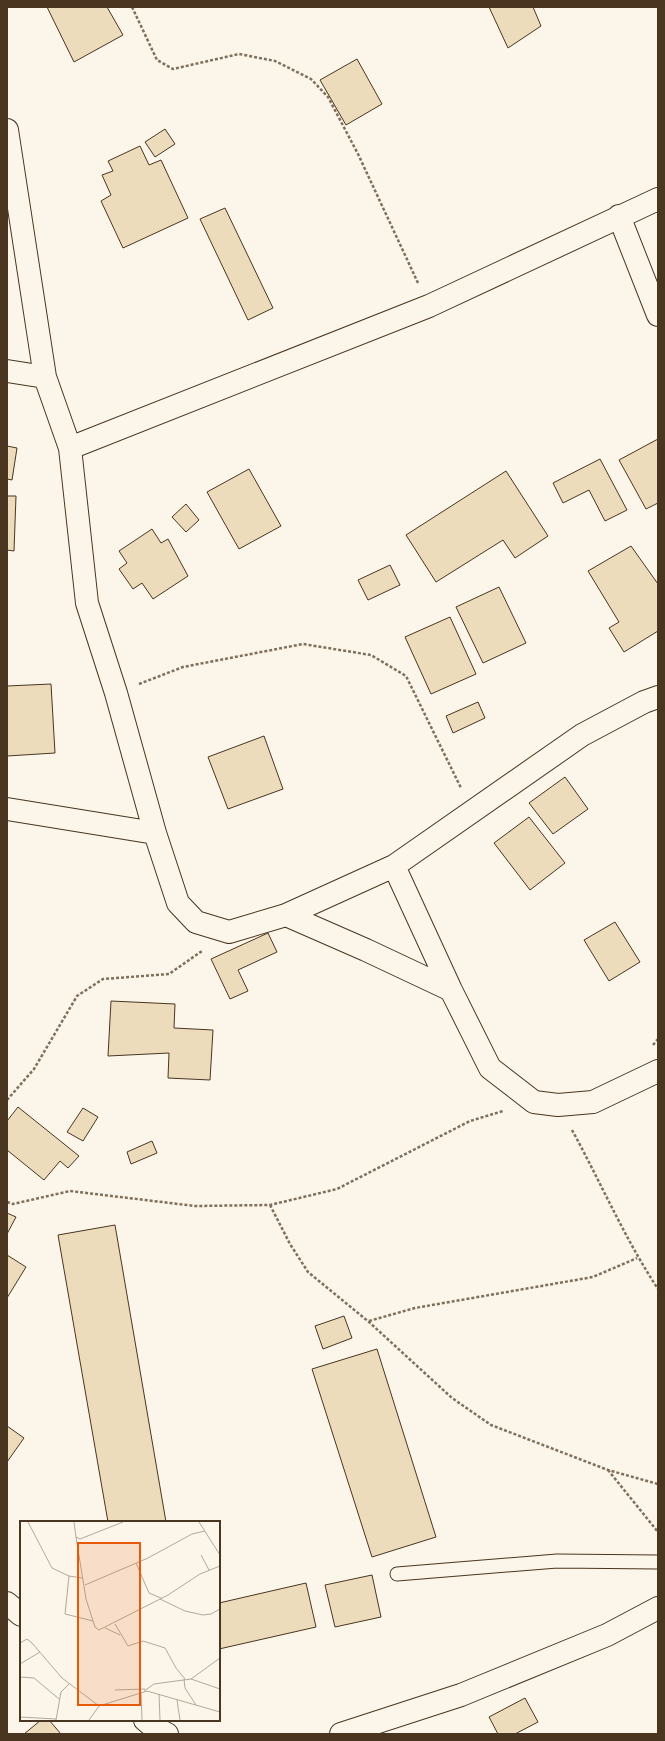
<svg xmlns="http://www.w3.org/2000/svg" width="665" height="1741" font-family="'Exo 2',sans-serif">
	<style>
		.building { fill: #ecdcbc; stroke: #4a3520 }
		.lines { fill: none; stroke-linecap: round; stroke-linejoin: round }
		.service-casing { stroke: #4a3520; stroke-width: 15 }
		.minor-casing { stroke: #4a3520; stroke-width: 24 }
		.path { stroke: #7f6f5c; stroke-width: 2.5; stroke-dasharray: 3 2; stroke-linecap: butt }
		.service { stroke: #fbf6e9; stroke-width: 13 }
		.minor { stroke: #fbf6e9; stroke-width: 22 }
		.inset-road { fill: none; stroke: #b4a999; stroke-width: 1 }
		.view { fill: #e8590c; fill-opacity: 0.15; stroke: #e8590c; stroke-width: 2 }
		.inset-edge { fill: none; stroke: #4a3520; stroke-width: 2 }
	</style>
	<rect width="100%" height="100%" fill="#fbf6e9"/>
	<path class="building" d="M 47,7 L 107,7 L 123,35 L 74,62 Z
		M 489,7 L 533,7 L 541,26 L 508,48 Z
		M 357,59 L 382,104 L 346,125 L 320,80 Z
		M 165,129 L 175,144 L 155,157 L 145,142 Z
		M 140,146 L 149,165 L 161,160 L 188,218 L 123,248 L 101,201 L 111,195 L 102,175 L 113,171 L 108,161 Z
		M 225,208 L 273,308 L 248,320 L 200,219 Z
		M 658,439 L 658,503 L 646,509 L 619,460 Z
		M 7,446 L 17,448 L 12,480 L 7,479 Z
		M 600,459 L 627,510 L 605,521 L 589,490 L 563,503 L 553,483 Z
		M 249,469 L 281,526 L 239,549 L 207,492 Z
		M 506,471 L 548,536 L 515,558 L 503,540 L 436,582 L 406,535 Z
		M 7,496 L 16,496 L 14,551 L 7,550 Z
		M 186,504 L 199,520 L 186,532 L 172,517 Z
		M 152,529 L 161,543 L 168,539 L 188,576 L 153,599 L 142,583 L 133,589 L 119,569 L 127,563 L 119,551 Z
		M 631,546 L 658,584 L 658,631 L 624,652 L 609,628 L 619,622 L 588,571 Z
		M 390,565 L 400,585 L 368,600 L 358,580 Z
		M 499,587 L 526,643 L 483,663 L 456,607 Z
		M 450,617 L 476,674 L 431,694 L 405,637 Z
		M 51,684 L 55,753 L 7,756 L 7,686 Z
		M 478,702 L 485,718 L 453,733 L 446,716 Z
		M 264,736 L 283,789 L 228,809 L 208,757 Z
		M 565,777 L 588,809 L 553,834 L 529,803 Z
		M 529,817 L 565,863 L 530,890 L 494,843 Z
		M 615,922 L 640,962 L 609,981 L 584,940 Z
		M 268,933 L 277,952 L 238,970 L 248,991 L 230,999 L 211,959 Z
		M 111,1001 L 175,1004 L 174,1028 L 213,1030 L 210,1080 L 168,1078 L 169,1053 L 108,1056 Z
		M 18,1107 L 79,1156 L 68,1168 L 60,1161 L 44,1180 L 7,1150 L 7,1121 Z
		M 83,1108 L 98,1117 L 83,1141 L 67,1132 Z
		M 152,1141 L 157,1153 L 131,1164 L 127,1152 Z
		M 7,1213 L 16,1217 L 7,1234 Z
		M 115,1225 L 166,1522 L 108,1522 L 58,1235 Z
		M 7,1255 L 26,1267 L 7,1298 Z
		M 344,1316 L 352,1338 L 323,1349 L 315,1326 Z
		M 377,1349 L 436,1537 L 372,1557 L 312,1369 Z
		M 7,1426 L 24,1438 L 7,1462 Z
		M 372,1575 L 381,1617 L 335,1627 L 325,1585 Z
		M 306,1583 L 316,1627 L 219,1649 L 219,1603 Z
		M 525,1698 L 538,1722 L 515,1734 L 498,1734 L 489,1717 Z
		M 41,1720 L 49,1720 L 61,1734 L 24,1734 Z"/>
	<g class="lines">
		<g class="service-casing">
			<path id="service" d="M 397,1574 L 557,1561 L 658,1562"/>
		</g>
		<g class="minor-casing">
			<path id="minor" d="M 7,130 L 45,377 L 70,448 L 87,603 L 116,693 L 155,833 L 178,903 L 196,922 L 229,932 L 286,915 L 394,866 L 582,735 L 644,702 L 658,697
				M 619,216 L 658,315
				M 7,371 L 45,377
				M 70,448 L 429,306 L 658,199
				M 7,809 L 155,833
				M 394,866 L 451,990 L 490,1068 L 534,1102 L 558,1105 L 593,1102 L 658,1071
				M 286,915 L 366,950 L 451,990
				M 7,1603 L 21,1615
				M 145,1720 L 152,1726 L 167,1734
				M 341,1734 L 461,1695 L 607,1635 L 658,1608"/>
		</g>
		<path class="path" d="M 132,7 L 157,60 L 173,69 L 239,54 L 275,61 L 311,79 L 328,97 L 358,154 L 418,283
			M 139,684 L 183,667 L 303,644 L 371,655 L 406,676 L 461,788
			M 653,1045 L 658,1039
			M 7,1100 L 34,1069 L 77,996 L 103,979 L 169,974 L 202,951
			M 572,1130 C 601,1183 625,1239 658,1289
			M 7,1202 L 13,1204 L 70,1191 L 195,1206 L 270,1205 L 337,1189 L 470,1121 L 503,1111
			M 270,1205 L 290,1244 L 308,1272 L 369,1322 L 452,1398 L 491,1425 L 608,1470 L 658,1484
			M 369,1321 L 415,1308 L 593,1277 L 637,1258
			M 608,1470 L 658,1532"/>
		<use href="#service" class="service"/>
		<use href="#minor" class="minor"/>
	</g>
	<g transform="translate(20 1521)">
		<rect width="200" height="200" fill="#fbf6e9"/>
		<path class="inset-road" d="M 8,1 L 32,47 L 49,55 L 62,57M 54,1 L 56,16 L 60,18 L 103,1M 179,1 L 200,34M 56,16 L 66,78 L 75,106 L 79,109 L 148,74 L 180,53 L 200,45M 181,34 L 189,49M 116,42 L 129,72 L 141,77M 49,55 L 45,93 L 73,100M 65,64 L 128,37 L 172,13 L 185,10M 140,78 L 165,90 L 183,94 L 191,93 L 200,88M 95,103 L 108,125 L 123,120 L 145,127 L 156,147 L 165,158M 85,107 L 100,114M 0,122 L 7,118 L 12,122 L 42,157 L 79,185 L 127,170 L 200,191M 0,143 L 20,131M 0,156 L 14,157 L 39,178M 164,158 L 165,167 L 176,184M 171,158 L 200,137M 95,169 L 125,168M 124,170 L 134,163 L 171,158 L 200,168M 121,171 L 122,199M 139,173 L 140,199M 157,179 L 160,199M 0,196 L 36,198M 36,199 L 41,171 L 49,163M 69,199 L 79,185"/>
		<path class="view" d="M 58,22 L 120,22 L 120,184 L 58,184 Z"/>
		<rect width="200" height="200" class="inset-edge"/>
	</g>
	<rect width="665" height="1741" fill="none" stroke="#4a3520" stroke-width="16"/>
</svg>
